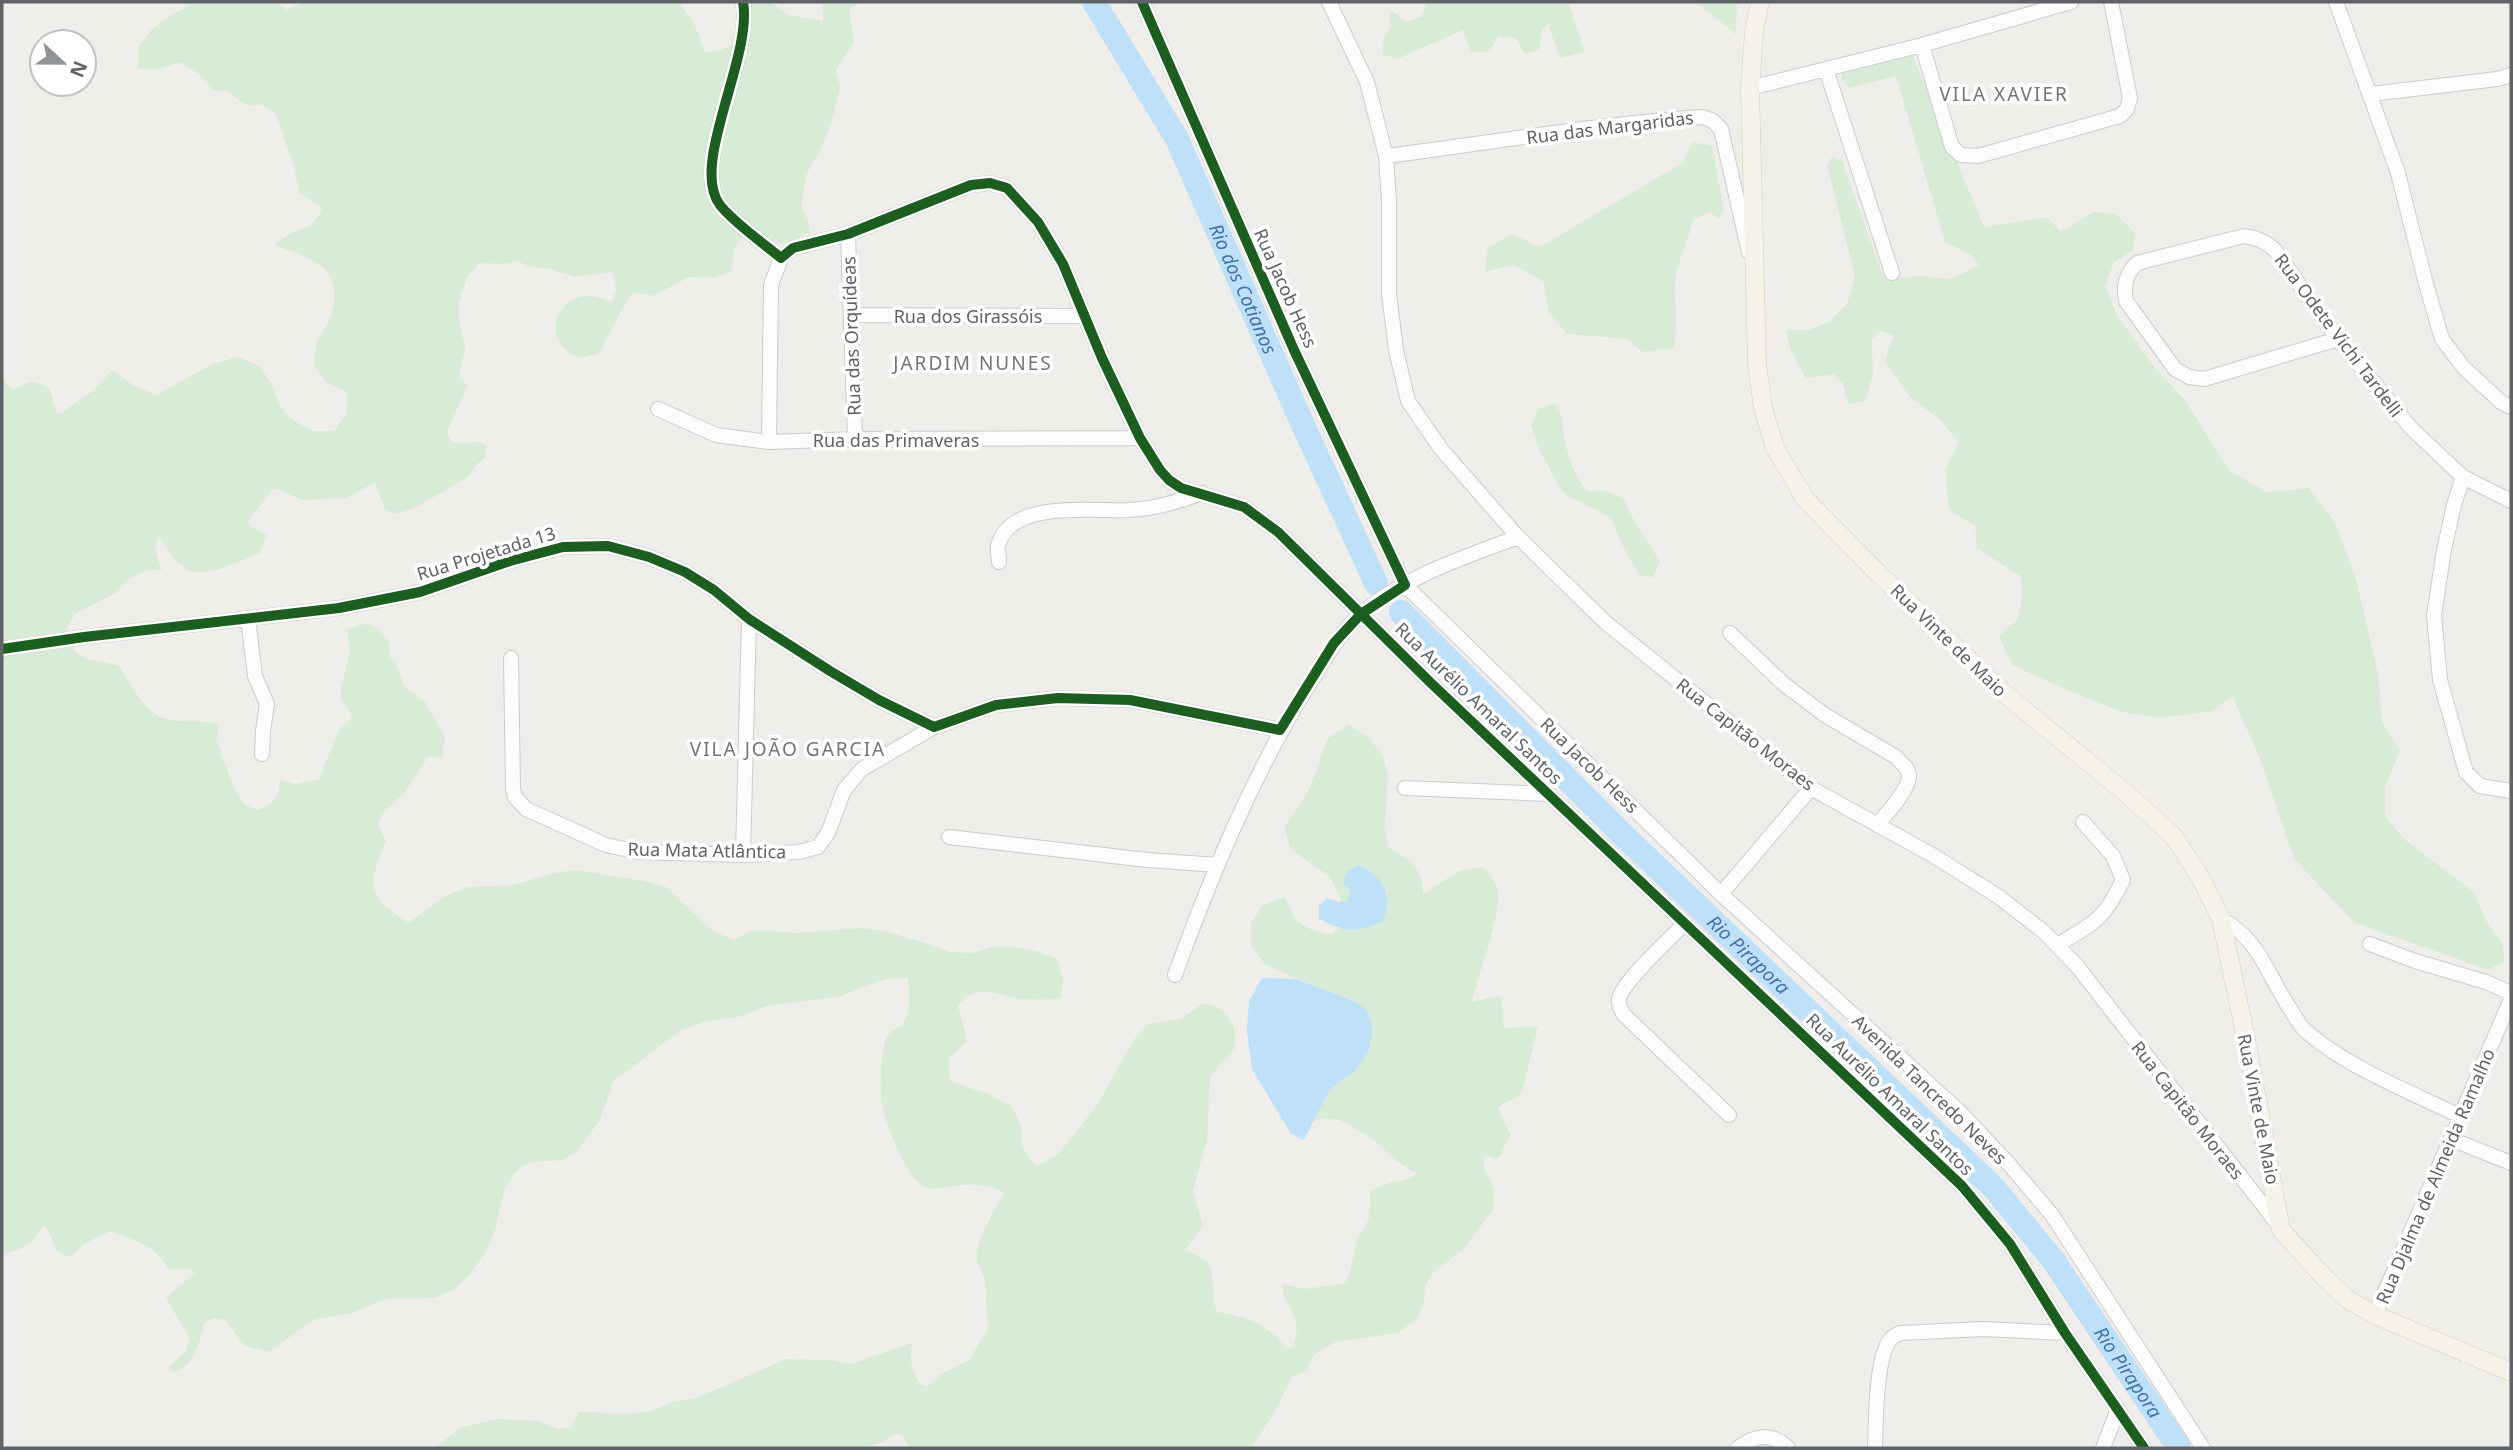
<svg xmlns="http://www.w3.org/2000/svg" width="2513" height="1450" font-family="'Noto Sans',sans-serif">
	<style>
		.green { fill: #d8ebd6 }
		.water { fill: #bfe0f9 }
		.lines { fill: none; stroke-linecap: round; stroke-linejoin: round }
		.river { stroke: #bfe0f9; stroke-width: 24 }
		.minor-casing { stroke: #cbcccc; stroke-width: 16 }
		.major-casing { stroke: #d7ceb8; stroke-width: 19 }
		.minor { stroke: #fdfcfc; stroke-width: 14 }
		.major { stroke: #f4f2e9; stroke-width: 18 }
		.cycleway-casing { stroke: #fff; stroke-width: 15 }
		.cycleway { stroke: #1b5e20; stroke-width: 10 }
		.labels { text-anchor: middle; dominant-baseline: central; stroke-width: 7; stroke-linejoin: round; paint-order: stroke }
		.street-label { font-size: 18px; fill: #5f6368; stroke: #fff }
		.neighbourhood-label { font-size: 19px; letter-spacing: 2px; fill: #70757a; stroke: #fff }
		.water-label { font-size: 19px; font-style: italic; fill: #4174aa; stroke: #fff }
	</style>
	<rect width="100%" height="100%" fill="#efeeea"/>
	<path class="green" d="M 190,2 L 277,2 L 287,10 L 300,4 L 319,2 L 679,2 L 694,23 L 705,52 C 739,50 750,32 750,2 L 771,2 L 788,15 L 823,21 L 823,2 L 860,2 L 849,9 L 854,42 L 836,70 L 840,86 L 833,117 L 821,149 L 807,173 L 801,208 L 808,220 L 810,233 C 778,245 778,249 749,228 L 735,247 L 731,272 L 713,278 L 689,277 L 653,296 L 635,292 L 628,298 L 600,352 C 595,354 589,357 584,357 C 577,358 570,354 565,349 C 547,332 556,303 580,297 C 591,294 602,298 612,302 L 616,290 L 613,272 L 574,277 L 551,269 L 528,266 L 517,261 L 504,264 L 479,263 L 467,277 L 459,303 L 459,321 L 465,348 L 459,376 L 467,386 L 447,432 L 452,443 L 480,442 L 486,445 L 485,458 L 477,464 L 468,477 L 413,509 L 395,514 L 385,510 L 375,482 L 347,498 L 302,500 L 274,488 L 248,521 L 250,526 L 267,535 L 260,553 C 236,562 200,585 178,563 C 170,555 165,544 159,536 C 152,548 157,558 162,570 L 148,570 L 129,579 L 114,594 L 75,614 L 64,633 C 80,665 88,657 119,666 C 131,684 146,717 170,720 C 187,723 202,719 219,724 L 217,741 L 234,789 L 245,805 L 258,810 C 274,804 280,797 280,780 L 296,784 L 319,779 L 339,729 L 352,718 C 350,708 341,704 340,695 L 350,650 L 347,630 L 358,625 L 368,624 L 378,628 L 389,642 L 390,657 L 398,666 L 403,685 L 425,702 L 445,737 L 442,758 L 428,757 L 405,792 L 381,815 L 378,825 L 386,841 C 368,885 365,897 409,923 L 445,896 L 467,887 L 513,885 L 554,873 L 576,870 L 644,881 L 666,887 L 713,931 L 734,940 L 753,930 L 797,933 L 862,928 L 885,931 L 928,944 L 949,952 L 972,953 L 993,947 L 1014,947 L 1037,951 L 1057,959 L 1063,980 L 1061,998 C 1048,999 1035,1000 1022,999 C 996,996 976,980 958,1006 L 967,1041 L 948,1059 L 951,1081 L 993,1096 L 1012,1107 L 1022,1127 L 1022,1148 L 1036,1166 L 1055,1156 L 1071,1139 L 1099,1102 L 1133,1041 L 1148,1024 L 1181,1019 L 1204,1003 C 1209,1004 1215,1006 1219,1008 C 1233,1016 1240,1039 1232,1052 C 1226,1061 1216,1067 1210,1077 L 1207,1139 L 1193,1191 L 1203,1226 L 1185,1250 C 1192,1253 1200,1256 1206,1261 C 1216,1269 1211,1299 1217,1312 C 1244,1315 1272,1326 1287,1349 L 1293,1346 C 1294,1341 1297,1334 1297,1328 C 1296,1312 1281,1301 1283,1284 L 1304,1289 L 1344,1284 L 1350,1272 L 1357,1239 L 1369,1219 L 1370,1192 C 1387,1179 1403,1184 1417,1174 L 1395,1160 L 1374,1140 L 1340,1120 L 1324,1118 L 1296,1128 L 1343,1057 L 1372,1020 L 1357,1004 L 1265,965 L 1251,945 L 1251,923 L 1263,905 L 1285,897 C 1296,925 1302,928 1332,935 L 1347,920 L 1340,897 L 1330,877 L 1291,849 L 1284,828 L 1309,790 L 1328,738 L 1349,725 L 1368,737 L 1382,754 L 1388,775 L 1385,825 L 1388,847 C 1409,860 1423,866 1423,894 L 1459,871 L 1483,867 C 1487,873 1493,879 1496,885 C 1506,907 1477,976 1472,1002 L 1498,996 L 1502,1000 L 1504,1028 L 1538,1026 L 1522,1092 C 1516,1101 1505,1100 1498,1108 L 1511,1136 L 1505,1143 L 1501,1156 L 1496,1159 L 1486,1156 L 1484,1159 L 1485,1170 L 1494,1188 L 1494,1208 L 1466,1246 L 1432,1274 L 1426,1284 L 1423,1305 L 1418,1318 L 1398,1333 L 1335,1342 L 1314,1355 L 1307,1372 L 1292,1376 L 1276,1410 L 1251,1448 L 910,1448 L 901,1434 L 895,1433 L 885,1441 L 864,1448 L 434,1448 L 462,1427 L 498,1419 L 537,1421 L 558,1429 L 570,1428 L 579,1412 L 627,1414 L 651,1411 L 673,1402 L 697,1398 L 786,1359 L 831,1360 L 851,1364 L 912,1343 C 909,1359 911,1374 923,1386 L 928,1386 L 941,1374 L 969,1360 L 989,1327 C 985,1311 987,1297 985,1282 C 984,1274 979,1268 977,1261 C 974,1244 995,1208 1004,1194 C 998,1188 993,1188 985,1186 C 937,1178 928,1213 899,1152 C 882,1115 878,1100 882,1059 C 883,1052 884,1039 889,1034 C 892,1030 898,1028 902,1025 C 911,1015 909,990 908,978 L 885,979 L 838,997 L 765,1006 L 743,1016 L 703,1022 L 681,1030 L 613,1082 L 600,1120 L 577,1151 L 563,1160 L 531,1162 L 516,1171 L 504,1190 L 495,1231 L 486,1252 L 470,1274 L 454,1290 L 435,1298 L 387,1299 L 351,1313 L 313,1320 L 269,1352 L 243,1345 L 225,1319 L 212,1318 L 204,1324 C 199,1345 195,1363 174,1373 L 169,1367 L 186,1351 L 190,1339 L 166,1298 L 195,1272 L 188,1269 L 168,1269 C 155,1243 136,1242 110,1231 L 84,1244 L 74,1255 L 65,1256 L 56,1250 L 48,1229 L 43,1227 C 34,1243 20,1252 2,1253 L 2,378 L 12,390 C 30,381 33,378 50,389 L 56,412 L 60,414 L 94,390 L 112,370 L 133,385 L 156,395 L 215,363 L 238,357 L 259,366 L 272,384 L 279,405 L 293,420 L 313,431 L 334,431 L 347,413 L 347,392 L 327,383 L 313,365 C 314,358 315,350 317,343 C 320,334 327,327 330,318 C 348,270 312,257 273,245 L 292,233 L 311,225 L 322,211 L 320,206 L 299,193 L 294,166 L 275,113 L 260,104 L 252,106 L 243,103 L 227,91 L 214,91 L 199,74 L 180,62 L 159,69 L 138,69 L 138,48 L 152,29 L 169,16 L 189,6 Z
		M 1427,2 L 1568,2 L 1585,52 L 1560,58 L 1548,24 L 1542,30 L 1539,50 L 1525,54 L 1516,38 L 1498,37 L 1489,51 L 1470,52 L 1463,30 L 1397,59 L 1382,54 L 1384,37 L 1391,28 L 1390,10 L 1406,21 L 1422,17 Z
		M 1696,2 L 1737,2 L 1736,34 Z
		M 1912,54 L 1984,227 L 2047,217 L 2061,232 L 2093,212 L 2116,214 L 2135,233 L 2134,250 L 2114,262 L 2105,286 L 2117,316 L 2156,369 L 2184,399 L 2229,470 L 2267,492 L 2309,488 L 2335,523 L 2356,579 L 2379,679 L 2382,723 L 2400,750 L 2385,788 L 2385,816 L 2404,839 L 2474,892 L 2486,921 L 2503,945 L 2504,961 L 2489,970 L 2355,923 L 2294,859 L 2259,756 L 2232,696 L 2213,711 L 2160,718 L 2122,712 L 2081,696 L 2012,665 L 1999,636 L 2018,619 L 2022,596 L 2021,577 L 1977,548 L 1975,526 L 1949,510 L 1945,469 L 1959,442 L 1939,419 L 1910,397 L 1885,362 L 1893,335 L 1880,331 L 1872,339 L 1873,374 L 1865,401 L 1848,404 L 1843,384 L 1833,374 L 1806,378 L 1791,351 L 1786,330 L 1810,330 L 1830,321 L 1847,304 L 1855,277 L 1827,165 L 1832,157 L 1842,161 L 1883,276 L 1894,279 L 1919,276 L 1951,279 L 1979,265 L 1971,255 L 1945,242 L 1896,76 L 1849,88 L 1842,79 L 1842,69 Z
		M 1692,142 L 1712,146 L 1724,210 L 1718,219 L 1710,212 L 1694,219 C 1687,241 1676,264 1675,288 C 1675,311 1678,323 1674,348 L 1642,352 L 1628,339 L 1567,334 L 1548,311 L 1544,282 L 1515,265 L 1485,272 L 1488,248 L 1512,234 L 1540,247 L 1684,162 Z
		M 1555,403 C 1565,420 1562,421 1565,439 C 1568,459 1574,474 1586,490 L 1604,491 L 1624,498 L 1634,521 L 1660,561 L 1653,577 L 1640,576 L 1620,541 L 1611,518 L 1563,493 L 1540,451 L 1531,426 L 1538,409 Z"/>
	<path class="water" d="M 1359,865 C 1384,879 1393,893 1383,921 C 1356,934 1345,932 1319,919 L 1319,905 L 1327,898 L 1339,902 L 1347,901 L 1351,891 L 1343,884 L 1347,872 Z
		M 1262,978 L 1296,979 L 1356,1002 L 1368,1012 L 1373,1030 L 1368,1052 L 1355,1071 L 1330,1089 L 1304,1140 L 1291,1134 L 1252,1069 L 1247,1031 L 1249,1001 Z"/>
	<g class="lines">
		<g class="river">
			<path id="s1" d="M 1094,2 L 1177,139 L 1303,425 L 1376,583"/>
			<path id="s2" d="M 1401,612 L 1623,835 L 1994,1188 L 2053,1260 L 2179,1448"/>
		</g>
		<g class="minor-casing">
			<path id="minor" d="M 743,2 C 753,57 689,165 720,205 C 732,221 764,244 781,258 L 793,248 L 848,234 L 971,185 L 990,183 L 1007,188 L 1038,222 L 1063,264 L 1102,358 L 1140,438 L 1160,470 L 1169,480 L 1181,488 L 1244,507 L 1278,532 L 1433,685 L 1962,1186 L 2010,1244 L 2065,1333 L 2144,1448
				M 1142,2 L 1294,350 L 1405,585 L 1721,894 L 1961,1113 L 2008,1163 L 2052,1215 L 2203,1448
				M 1329,2 L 1367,82 L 1386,156 L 1389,200 L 1389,294 L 1396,350 L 1408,401 L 1441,449 L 1518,537 L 1605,622 L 1811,788 L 1934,856 L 1999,897 L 2044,932 L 2077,966 L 2280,1227
				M 2336,2 L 2398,173 L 2426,284 L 2442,339 L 2464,368 L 2501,402 L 2511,407
				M 1922,45 L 1952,147 L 1961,155 L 1978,156 L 2120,116 L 2127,109 L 2130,98 L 2111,2
				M 1826,69 L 1892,273
				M 1750,88 L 1922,45 L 2071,2
				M 2371,94 L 2497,79 L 2511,75
				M 1386,156 C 1491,143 1596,124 1703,117 L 1713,121 L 1721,129 L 1749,252
				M 848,234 L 855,439
				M 851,315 L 1085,316
				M 2338,339 L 2204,379 L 2189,377 L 2175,369 L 2126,301 C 2123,285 2126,274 2137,263 L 2244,236 C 2257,238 2265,241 2275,250 L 2338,339 L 2411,428 L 2463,477 L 2511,501
				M 658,409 L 716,435 L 769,442 L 855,439 L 1140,438
				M 769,442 L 771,285 L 781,258
				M 2463,477 L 2454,505 L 2444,550 L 2434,615 L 2440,680 L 2466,772 L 2480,786 L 2511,791
				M 999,562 C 999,557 997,550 998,546 C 1009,499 1093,512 1129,510 C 1155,509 1178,502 1202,493
				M 248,618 L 255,676 L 267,704 L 263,731 L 262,754
				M 1730,633 L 1785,685 L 1825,715 L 1896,757 C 1901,763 1909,768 1909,776 C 1909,790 1886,814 1877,825
				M 2,649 L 84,637 L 339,608 L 420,592 L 510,561 L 563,547 L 608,546 L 649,557 L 685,572 L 714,590 L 749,619 L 830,671 L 879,700 L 934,727
				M 511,658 L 513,789 L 515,797 L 526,809 L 606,845 L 638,852 L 743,855 L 799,852 L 818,847 L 828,833 L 844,790 L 862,769 L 934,727 L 996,705 L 1058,698 L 1130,700 L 1280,730
				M 1405,788 L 1547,794
				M 949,837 L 1147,860 L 1218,865
				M 743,855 L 749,619
				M 1721,894 L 1811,788
				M 2221,919 C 2260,939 2267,975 2291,1010 C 2295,1017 2300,1026 2306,1031 C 2343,1065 2414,1094 2460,1116
				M 1684,924 C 1670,939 1622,982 1619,999 C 1618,1005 1621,1010 1624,1015 L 1729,1115
				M 2370,944 L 2415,961 L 2486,982 L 2511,993
				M 2057,945 C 2094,923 2103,921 2123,880 L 2113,856 L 2083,822
				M 1175,975 C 1211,876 1252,776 1308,686 C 1324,661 1339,633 1361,614 C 1405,576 1465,557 1518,537
				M 2451,1139 L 2511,1163
				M 2375,1315 L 2511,999
				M 1738,1448 C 1754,1435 1772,1432 1788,1448
				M 1875,1448 C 1876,1424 1875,1357 1891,1339 C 1893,1336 1897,1335 1900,1333 L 1983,1329 L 2065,1333
				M 2103,1448 L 2118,1409"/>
		</g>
		<g class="major-casing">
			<path id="major" d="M 1760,2 L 1754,32 L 1750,88 L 1757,364 L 1763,408 L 1775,448 L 1805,499 L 1876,571 L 2006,695 L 2127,794 L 2174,837 L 2199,875 L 2221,919 L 2246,1039 L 2281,1230 L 2322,1275 L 2347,1299 L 2375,1315 L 2511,1372"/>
		</g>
		<use href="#minor" class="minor"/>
		<use href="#major" class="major"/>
		<g class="cycleway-casing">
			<path id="cycleway" d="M 743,2 C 753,57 689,165 720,205 C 732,221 764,244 781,258 L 793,248 L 848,234 L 971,185 L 990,183 L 1007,188 L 1038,222 L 1063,264 L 1102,358 L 1140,438 L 1160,470 L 1169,480 L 1181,488 L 1244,507 L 1278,532 L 1433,685 L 1962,1186 L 2010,1244 L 2065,1333 L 2144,1448
				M 2,649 L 84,637 L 339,608 L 420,592 L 510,561 L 563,547 L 608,546 L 649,557 L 685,572 L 714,590 L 749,619 L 830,671 L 879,700 L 934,727 L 996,705 L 1058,698 L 1130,700 L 1280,730 L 1334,643 L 1361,614 L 1405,585 L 1294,350 L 1142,2"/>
		</g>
		<use href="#cycleway" class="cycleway"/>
	</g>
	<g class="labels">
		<g class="street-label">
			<text transform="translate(1610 127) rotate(-7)">Rua das Margaridas</text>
			<text transform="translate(1286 288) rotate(66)">Rua Jacob Hess</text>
			<text x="968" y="316">Rua dos Girassóis</text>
			<text transform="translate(2339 335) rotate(53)">Rua Odete Vichi Tardelli</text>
			<text transform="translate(851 336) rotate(-92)">Rua das Orquídeas</text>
			<text x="896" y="440">Rua das Primaveras</text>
			<text transform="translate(486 553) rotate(-17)">Rua Projetada 13</text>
			<text transform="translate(1949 640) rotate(44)">Rua Vinte de Maio</text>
			<text transform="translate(1479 703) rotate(44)">Rua Aurélio Amaral Santos</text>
			<text transform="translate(1746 734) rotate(38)">Rua Capitão Moraes</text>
			<text transform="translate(1590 765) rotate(44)">Rua Jacob Hess</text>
			<text transform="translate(707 850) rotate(1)">Rua Mata Atlântica</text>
			<text transform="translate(1930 1089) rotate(44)">Avenida Tancredo Neves</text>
			<text transform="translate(1890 1094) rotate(44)">Rua Aurélio Amaral Santos</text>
			<text transform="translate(2259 1109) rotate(79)">Rua Vinte de Maio</text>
			<text transform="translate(2188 1110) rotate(52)">Rua Capitão Moraes</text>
			<text transform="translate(2435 1176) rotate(-67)">Rua Djalma de Almeida Ramalho</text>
		</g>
		<g class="neighbourhood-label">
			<text x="2004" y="94">VILA XAVIER</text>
			<text x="973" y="363">JARDIM NUNES</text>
			<text x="788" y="749">VILA JOÃO GARCIA</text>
		</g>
		<g class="water-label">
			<text stroke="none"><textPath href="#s1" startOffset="324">Rio dos Cotianos</textPath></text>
			<text stroke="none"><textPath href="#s2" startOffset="488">Rio Pirapora</textPath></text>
			<text stroke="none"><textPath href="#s2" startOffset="1055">Rio Pirapora</textPath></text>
		</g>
	</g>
	<rect width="2513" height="1450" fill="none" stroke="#5f6368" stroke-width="7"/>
	<g transform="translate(63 63) rotate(112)"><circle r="33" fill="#ffffff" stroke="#bfc1c3" stroke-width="2"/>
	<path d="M0-5L12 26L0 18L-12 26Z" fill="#919496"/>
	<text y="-10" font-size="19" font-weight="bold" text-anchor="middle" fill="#5f6368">N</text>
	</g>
</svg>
